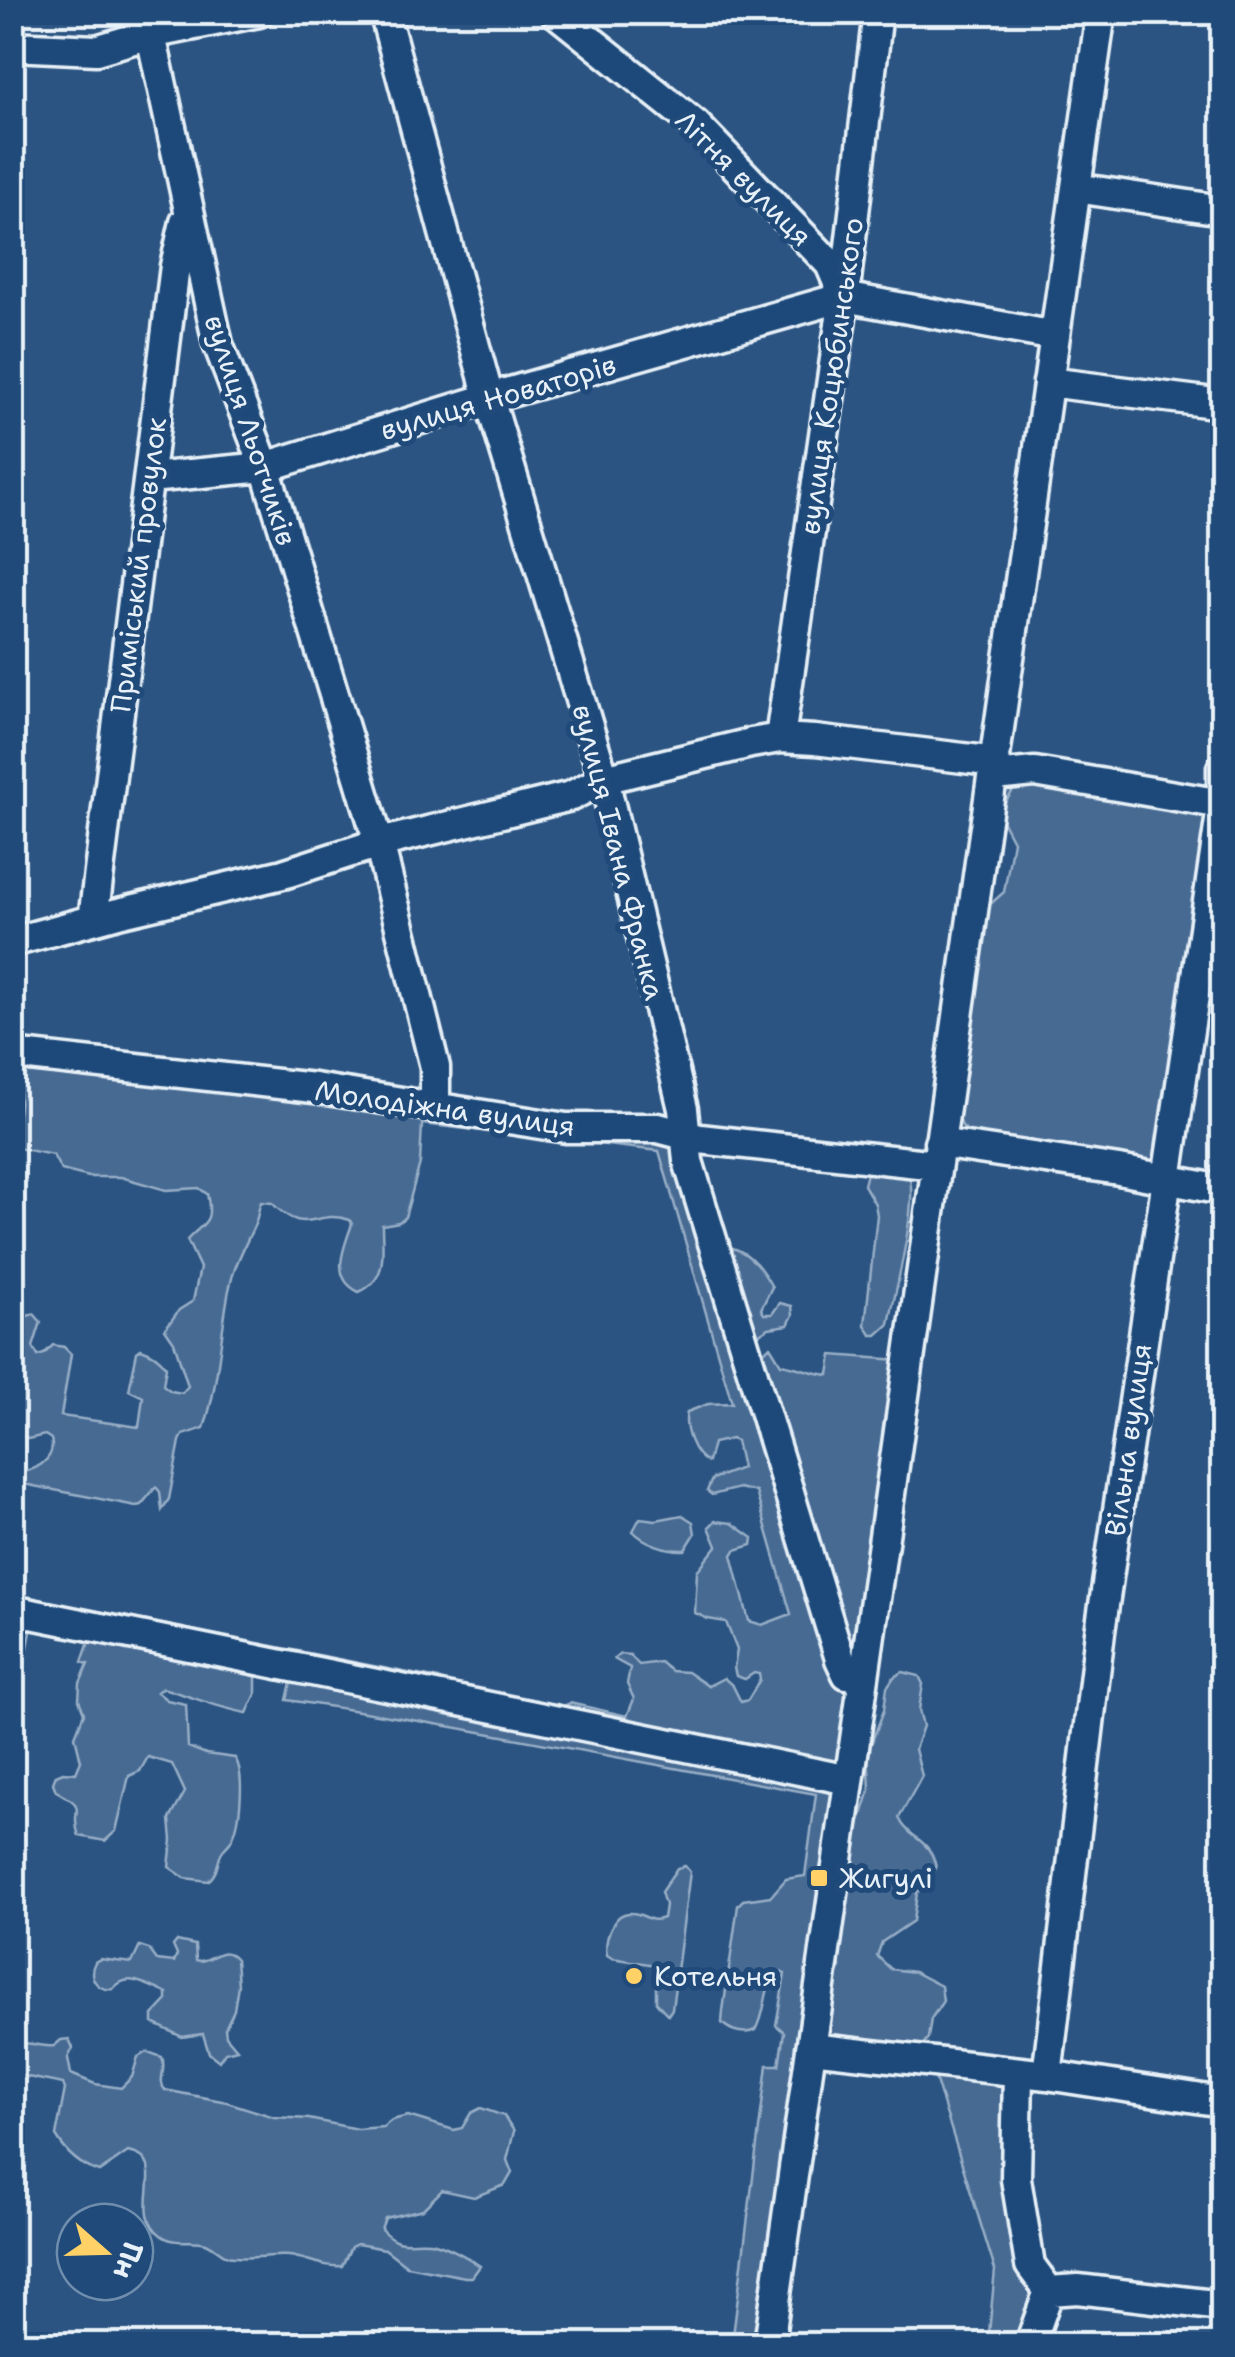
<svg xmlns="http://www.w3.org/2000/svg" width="1235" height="2357" font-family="'Shantell Sans',sans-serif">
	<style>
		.green { fill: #476b93; stroke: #98aec6; stroke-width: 2.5 }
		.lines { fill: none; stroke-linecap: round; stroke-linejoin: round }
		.minor-casing { stroke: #e8f1f8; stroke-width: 35 }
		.minor { stroke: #1f4a7a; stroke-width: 28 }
		.poi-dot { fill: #ffd166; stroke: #1f4a7a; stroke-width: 4 }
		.labels { text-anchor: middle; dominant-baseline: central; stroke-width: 10; stroke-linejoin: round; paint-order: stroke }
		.street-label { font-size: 28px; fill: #e8f1f8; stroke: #1f4a7a }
		.poi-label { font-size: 28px; fill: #e8f1f8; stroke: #1f4a7a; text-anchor: start }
	</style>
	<rect width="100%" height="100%" fill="#2b5482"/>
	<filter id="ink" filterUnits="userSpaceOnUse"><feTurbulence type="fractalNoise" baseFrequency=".01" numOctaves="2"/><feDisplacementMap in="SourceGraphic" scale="20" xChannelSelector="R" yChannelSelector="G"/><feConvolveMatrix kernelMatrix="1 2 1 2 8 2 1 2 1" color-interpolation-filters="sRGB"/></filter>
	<g filter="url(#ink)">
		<path class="green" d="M 1028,781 L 1212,814 L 1161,1167 L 973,1136 L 962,1126 L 958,1116 L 986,908 L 1004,892 L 1013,841 L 1001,818 L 1004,804 L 1016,786 Z
			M 1222,847 L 1222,912 L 1184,1170 L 1180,1174 Z
			M 13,1059 L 669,1133 L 853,1683 L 842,1759 L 837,1764 L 552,1711 L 570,1703 L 627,1716 L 634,1699 L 627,1684 L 630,1668 L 614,1659 L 620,1654 L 630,1655 L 639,1665 L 660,1662 L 671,1671 L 687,1672 L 708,1686 L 724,1678 L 733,1686 L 741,1702 L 748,1700 L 760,1680 L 759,1674 L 754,1673 L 745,1679 L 736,1676 L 734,1668 L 737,1650 L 726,1622 L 708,1619 L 695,1613 L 697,1571 L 717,1546 L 709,1527 L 715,1521 L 732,1523 L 753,1538 L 752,1545 L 735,1550 L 732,1555 L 749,1621 L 762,1625 L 791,1614 L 756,1492 L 739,1488 L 712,1495 L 707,1491 L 712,1479 L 742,1468 L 736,1441 L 731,1439 L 713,1443 L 708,1462 C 693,1456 683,1428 687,1412 L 708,1404 L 732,1403 L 659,1151 L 422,1124 L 420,1163 L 405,1217 L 399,1222 L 382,1225 C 382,1250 389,1279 359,1292 C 329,1278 344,1248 352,1224 L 350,1220 C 314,1208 307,1239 272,1203 L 261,1202 C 258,1209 258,1217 255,1224 C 245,1246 234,1265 229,1290 C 220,1336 219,1383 204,1428 L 183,1435 L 180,1441 L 169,1499 L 162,1510 L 160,1492 L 156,1487 L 141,1505 L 136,1506 L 13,1482 L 13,1473 C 32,1473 57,1461 51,1439 L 45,1435 L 28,1439 L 13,1430 L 24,1317 L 34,1314 L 41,1322 L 33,1347 L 38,1356 L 44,1354 L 53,1345 L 64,1347 L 71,1354 L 61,1416 L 139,1427 L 143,1397 L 129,1390 L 137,1352 L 141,1349 C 151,1352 160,1358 166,1367 L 163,1385 L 171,1391 L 182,1393 L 188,1386 L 174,1342 L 165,1329 L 179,1310 L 193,1301 L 200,1268 L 187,1240 C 203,1222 214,1225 207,1194 L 199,1188 L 166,1190 L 121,1177 L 89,1177 L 61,1170 L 53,1155 L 13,1147 C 13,1127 24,1104 17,1086 L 13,1084 Z
			M 874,1168 L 908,1172 C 920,1197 895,1292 889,1324 L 877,1335 L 871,1335 L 865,1325 L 877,1215 L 875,1204 L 864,1185 L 867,1173 Z
			M 733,1248 C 752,1254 763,1271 772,1287 L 761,1309 L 764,1314 L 772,1314 L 780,1303 L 792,1306 L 793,1315 L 788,1325 L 769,1328 L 756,1336 L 729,1250 Z
			M 770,1346 L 781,1364 C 799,1367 811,1373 829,1375 L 832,1355 L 899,1360 L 855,1665 L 760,1356 Z
			M 682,1515 L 693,1522 L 695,1534 L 685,1550 C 668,1551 644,1543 633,1531 L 640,1518 L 656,1520 Z
			M 12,1594 L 439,1679 L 437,1687 L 13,1602 Z
			M 12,1619 L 32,1627 L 24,1667 L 13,1665 Z
			M 90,1639 L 256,1670 L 256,1694 L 247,1713 C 217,1708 191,1696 162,1688 L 157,1692 L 167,1700 L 186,1704 L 188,1747 L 206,1754 L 235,1758 C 245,1773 241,1822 232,1839 C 230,1844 225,1847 222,1852 C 216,1864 219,1872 208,1881 L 185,1878 L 169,1867 L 172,1840 L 170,1819 L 185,1792 L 172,1764 L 148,1757 L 140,1771 L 129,1776 L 116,1831 L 105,1841 L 79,1836 C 68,1807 92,1810 56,1791 L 53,1783 L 56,1775 L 63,1772 L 76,1773 L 81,1761 L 75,1736 L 84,1713 L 79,1700 L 80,1683 L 88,1664 L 82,1662 Z
			M 903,1672 L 919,1676 L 923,1684 L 919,1710 L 923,1726 L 915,1749 L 922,1776 L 899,1818 C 910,1841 931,1838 936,1868 L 917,1893 L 913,1921 L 882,1942 L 877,1956 L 891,1969 L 914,1972 L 941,1986 L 943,2001 L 931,2019 L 928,2038 L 920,2048 L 833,2041 L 824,2034 L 832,1986 L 840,1970 L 839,1931 L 853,1843 L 870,1790 L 868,1752 L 884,1710 L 887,1687 L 894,1677 Z
			M 292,1678 L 835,1789 L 759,2344 L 732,2344 L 767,2065 L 779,2065 L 784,2032 L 776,2025 L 785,1974 L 778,1971 C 763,1985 767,2012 756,2030 C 745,2035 731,2032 722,2023 L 723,2011 L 738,1905 L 743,1900 L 771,1896 L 786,1879 L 805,1876 L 816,1794 C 640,1763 464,1726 287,1700 Z
			M 685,1866 L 690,1872 L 672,2009 L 668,2015 L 656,2002 L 656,1965 L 612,1958 L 607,1955 C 604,1941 612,1913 630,1913 C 644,1912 648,1924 663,1918 L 665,1905 L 661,1892 L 677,1868 Z
			M 177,1941 L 195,1945 L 196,1960 L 200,1961 C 214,1960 223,1944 236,1959 L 238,1985 L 234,2010 L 225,2029 L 226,2036 L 237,2049 L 225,2052 L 219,2061 L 209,2053 L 203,2034 L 182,2037 L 153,2023 L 153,2015 L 167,2000 L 167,1993 C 149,1987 128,1970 113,1989 C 97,1991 87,1977 95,1962 L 100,1959 L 132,1963 L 140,1946 L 149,1949 L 157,1960 L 174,1962 L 177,1955 L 173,1946 Z
			M 69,2039 L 73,2048 L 68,2058 L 71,2074 L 95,2084 L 121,2088 L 132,2077 L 138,2057 L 148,2052 L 162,2057 C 167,2068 157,2081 165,2090 L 227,2102 L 274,2117 L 309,2119 L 357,2129 L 383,2127 L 392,2120 L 408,2116 L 454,2130 L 462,2128 L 471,2113 L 481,2108 L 504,2116 L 514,2131 L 507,2160 L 512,2173 L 505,2185 L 474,2197 L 442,2190 L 423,2209 L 385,2218 L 381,2229 C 401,2251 412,2238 435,2243 C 449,2247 468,2257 480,2266 L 472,2277 L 465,2277 L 407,2266 L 385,2249 L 357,2244 L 351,2247 L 342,2266 C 324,2268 307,2258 289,2256 C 270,2255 252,2259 234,2257 C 222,2257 216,2247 206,2243 C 191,2238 175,2246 161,2235 C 127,2211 173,2159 128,2152 L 99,2172 C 81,2166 66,2153 56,2136 L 65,2089 L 63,2084 L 13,2074 L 13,2048 C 28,2038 37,2048 54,2046 L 61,2040 Z
			M 933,2071 L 1003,2081 L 1009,2089 L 1041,2291 L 1025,2344 L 988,2344 L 995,2270 Z"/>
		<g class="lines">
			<g class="minor-casing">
				<path id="minor" d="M 146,12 L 218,344 L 265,467 L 379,843 L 435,1067 L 435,1108
					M 384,12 L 489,398 L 604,779 L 683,1109 L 688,1161 L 840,1659 L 847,1674 L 864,1677
					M 555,12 L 696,125 L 830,264 L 844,297 L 1055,336
					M 12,46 L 96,50 L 150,34 L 259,12
					M 1076,188 L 1222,210
					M 1048,382 L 1222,404
					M 149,478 L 265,467 L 489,398 L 844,297
					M 780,738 L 844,297 L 878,12
					M 1222,768 L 1222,801
					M 994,776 L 1035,772 L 1222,804
					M 93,920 L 175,266 L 185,222
					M 12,942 L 118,913 L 283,874 L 379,843 L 571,796 L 604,779 L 751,743 L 780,738 L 815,740 L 996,762
					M 12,1054 L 314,1088 L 566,1128 L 658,1128 L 700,1139 L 936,1165
					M 939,1143 L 1119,1170 L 1222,1190
					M 12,1610 L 849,1780
					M 811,2048 L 1047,2075 L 1222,2102
					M 1018,2072 L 1016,2179 L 1030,2265 L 1049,2291 L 1030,2344
					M 1047,2075 L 1100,1632 L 1222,807
					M 1049,2291 L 1078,2289 L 1222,2306
					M 769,2344 L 1101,12"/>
			</g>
			<use href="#minor" class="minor"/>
		</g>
	</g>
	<g class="poi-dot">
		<rect x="809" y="1868" width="20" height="20" rx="5"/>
		<circle cx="634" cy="1976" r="10"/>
	</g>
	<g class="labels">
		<g class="street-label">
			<text transform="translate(744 178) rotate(45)">Літня вулиця</text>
			<text transform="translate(831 376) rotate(-82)">вулиця Коцюбинського</text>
			<text transform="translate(498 397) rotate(-16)">вулиця Новаторів</text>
			<text transform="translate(251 430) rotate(72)">вулиця Льотчиків</text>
			<text transform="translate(138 565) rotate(-83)">Приміський провулок</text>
			<text transform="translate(619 852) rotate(76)">вулиця Івана Франка</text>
			<text transform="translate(445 1108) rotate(8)">Молодіжна вулиця</text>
			<text transform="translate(1128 1440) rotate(-82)">Вільна вулиця</text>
		</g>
		<g class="poi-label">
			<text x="839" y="1878">Жигулі</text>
			<text x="654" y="1976">Котельня</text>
		</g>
	</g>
	<rect width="1235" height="2357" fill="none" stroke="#1f4a7a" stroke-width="50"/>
	<rect x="25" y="25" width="1185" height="2307" fill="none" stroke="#e8f1f8" stroke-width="4" filter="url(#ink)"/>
	<g transform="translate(105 2252) rotate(110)"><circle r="48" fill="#1f4a7a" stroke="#6f8dac" stroke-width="2.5"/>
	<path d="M0-8L18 38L0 25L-18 38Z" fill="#ffd166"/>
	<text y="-15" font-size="28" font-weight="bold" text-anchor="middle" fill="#e8f1f8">Пн</text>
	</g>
</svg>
